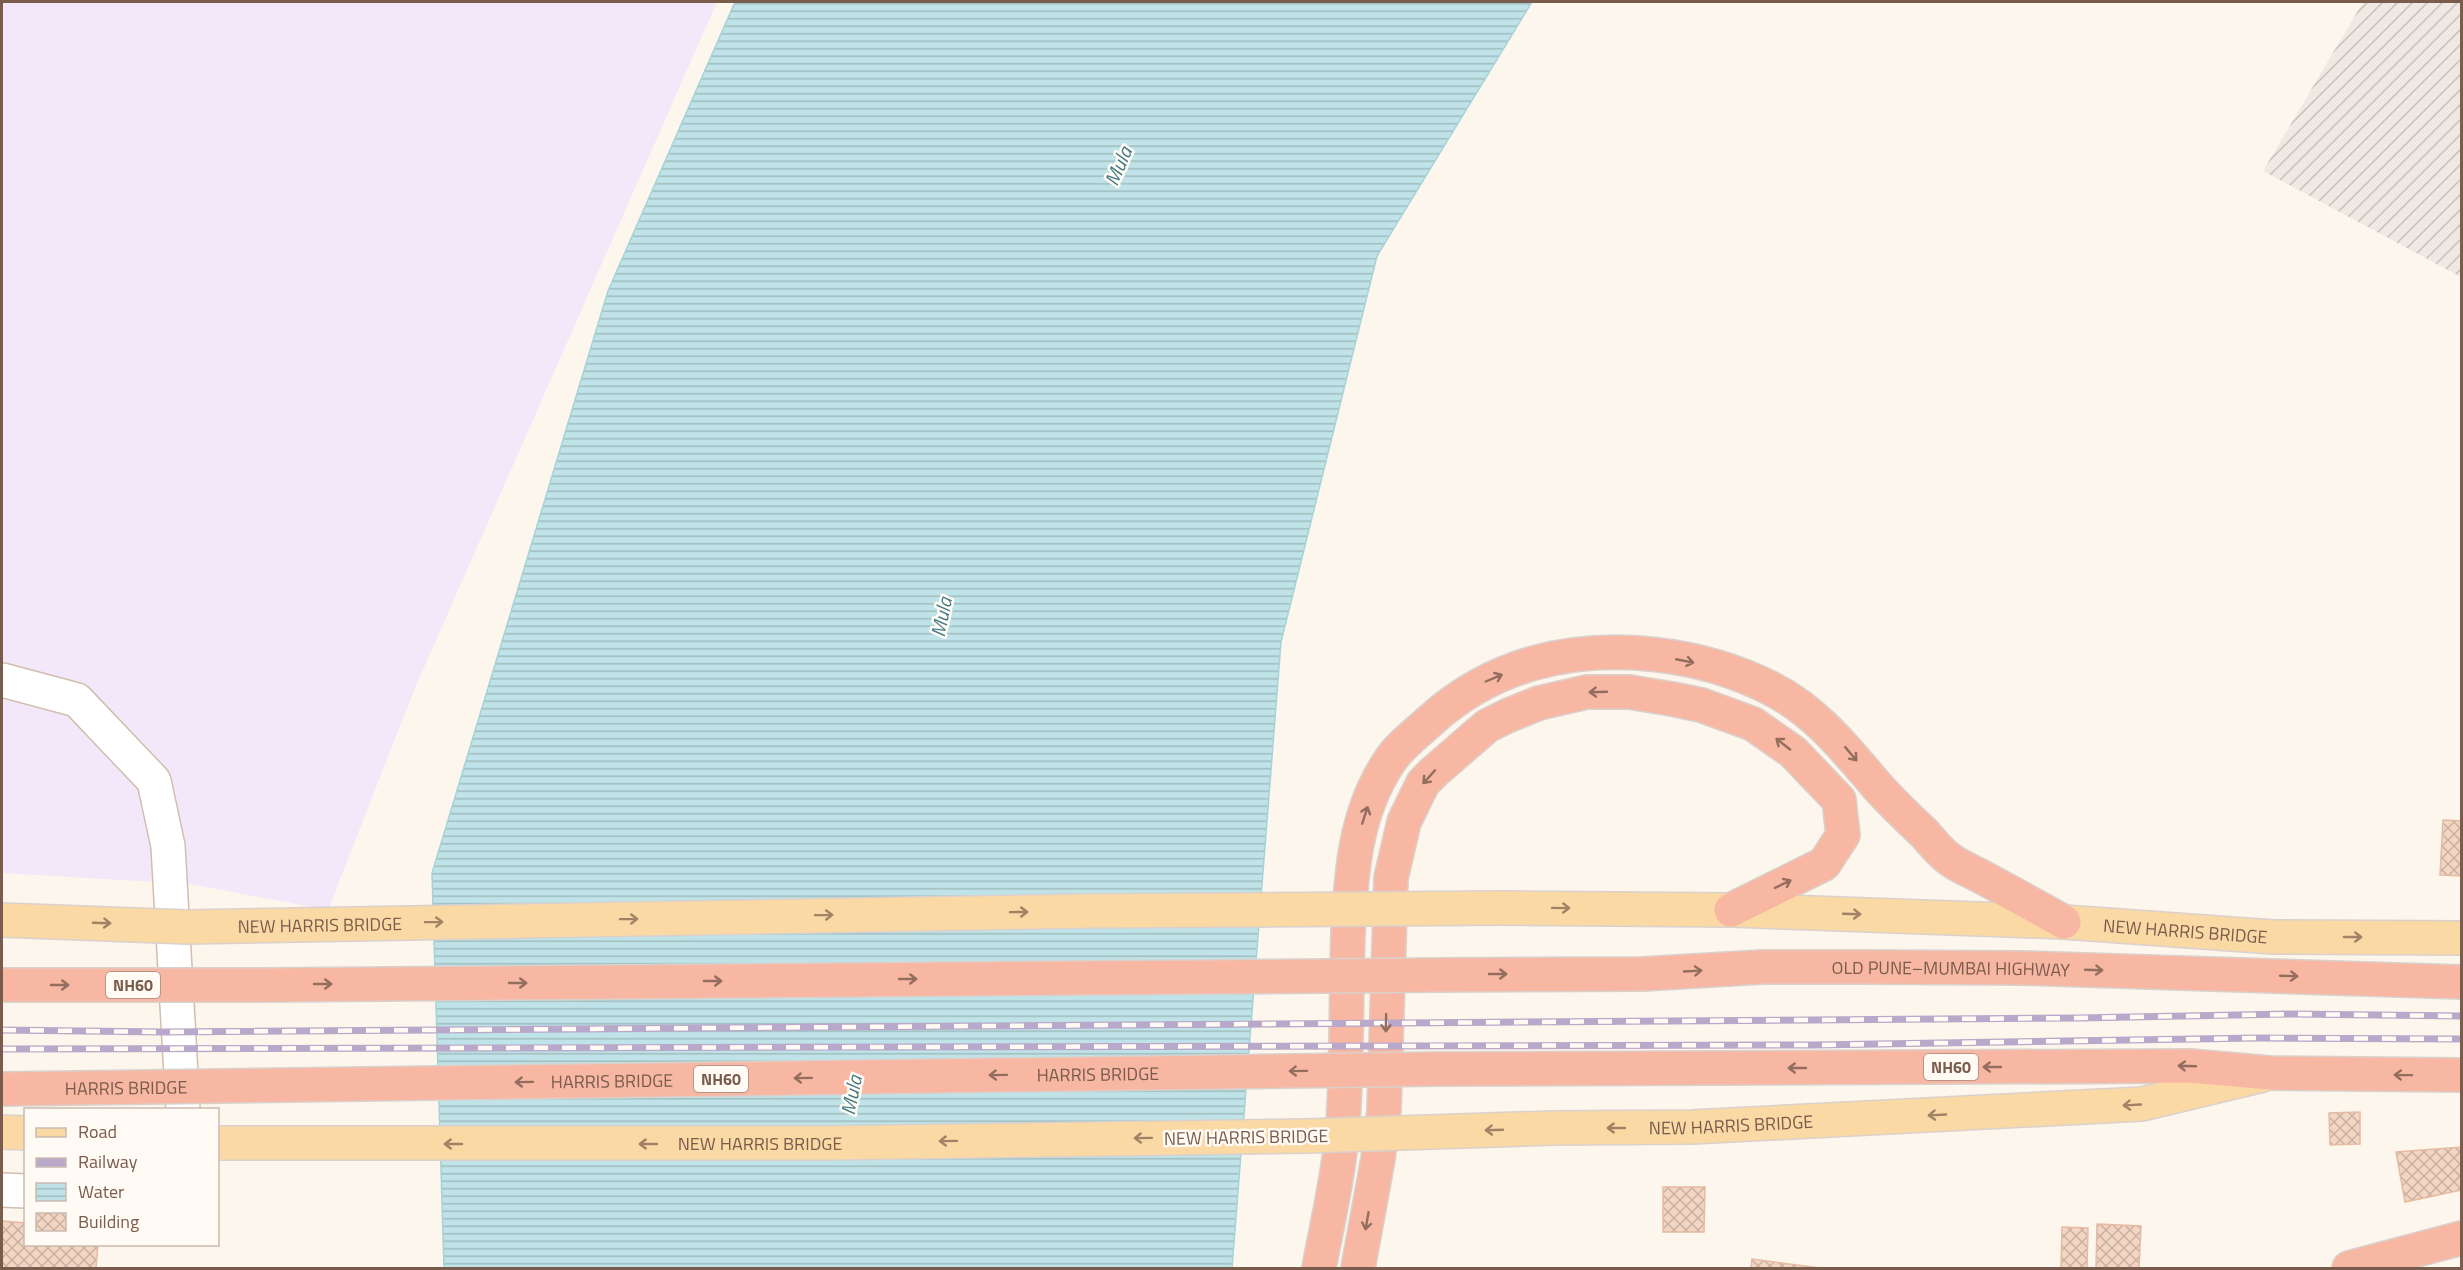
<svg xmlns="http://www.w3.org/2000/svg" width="2463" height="1270" font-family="'Titillium Web',sans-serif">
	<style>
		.industrial { fill: url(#industrial-furrows) }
		.education { fill: #f3e8fa }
		.water { fill: url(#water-rules); stroke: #a5d3da; stroke-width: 1.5 }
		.building { fill: url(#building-cross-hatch); stroke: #e6bba3; stroke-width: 1.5 }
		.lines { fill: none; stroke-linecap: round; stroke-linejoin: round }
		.minor-casing { stroke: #d1beb0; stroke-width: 36 }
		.major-casing { stroke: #dad1cd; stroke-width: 36 }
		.highway-casing { stroke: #dad1cd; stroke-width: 36 }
		.minor { stroke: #fff; stroke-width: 33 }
		.major { stroke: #fbd9a5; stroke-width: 33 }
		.highway { stroke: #f7b7a3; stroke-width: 33 }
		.rail-casing { stroke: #b9a8c9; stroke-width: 7 }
		.rail { stroke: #fffaf3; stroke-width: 4.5; stroke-dasharray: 14; stroke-linecap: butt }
		.major-bridge-casing { stroke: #dad1cd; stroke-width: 36; stroke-linecap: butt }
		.highway-bridge-casing { stroke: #dad1cd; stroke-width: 36; stroke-linecap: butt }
		.major-bridge { stroke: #fbd9a5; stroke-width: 33 }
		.highway-bridge { stroke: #f7b7a3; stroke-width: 33 }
		.oneway { stroke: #936e5e }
		.oneway2 { stroke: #a18267 }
		.labels { text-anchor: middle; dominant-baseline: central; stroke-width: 5; stroke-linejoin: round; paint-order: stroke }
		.shield { fill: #fffaf3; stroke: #a28b7f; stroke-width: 1.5 }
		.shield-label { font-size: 16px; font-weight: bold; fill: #7a5c4d }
		.street-label { font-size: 18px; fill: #7a5c4d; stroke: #fffaf3 }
		.water-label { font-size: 20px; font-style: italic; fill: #437c86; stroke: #fffaf3 }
	</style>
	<defs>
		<pattern id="industrial-furrows" width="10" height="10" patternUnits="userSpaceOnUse" patternTransform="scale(1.5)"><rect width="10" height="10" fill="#efe9e4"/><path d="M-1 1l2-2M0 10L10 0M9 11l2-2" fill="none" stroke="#c7c0bb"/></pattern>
		<pattern id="water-rules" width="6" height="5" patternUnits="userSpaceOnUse" patternTransform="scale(1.5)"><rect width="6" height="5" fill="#bfe3e8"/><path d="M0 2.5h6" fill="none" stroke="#a0bbbe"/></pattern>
		<pattern id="building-cross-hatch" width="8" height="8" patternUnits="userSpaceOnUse" patternTransform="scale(1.5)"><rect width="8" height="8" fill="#f3d5c3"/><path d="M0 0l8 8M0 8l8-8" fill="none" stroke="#cab0a1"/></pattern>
	</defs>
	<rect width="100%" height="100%" fill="#fdf6ec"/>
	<path class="industrial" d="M 2363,2 L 2461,2 L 2461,277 L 2263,171 Z"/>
	<path class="education" d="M 2,2 L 717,2 L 415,688 L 328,910 L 190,884 L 2,873 Z"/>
	<path class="water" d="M 735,2 L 1532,2 L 1377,256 L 1281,642 L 1232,1268 L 444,1268 L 432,873 L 608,291 Z"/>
	<path class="building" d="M 2443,820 L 2462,821 L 2462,876 L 2440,875 Z
		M 2360,1112 L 2360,1144 L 2330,1145 L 2329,1113 Z
		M 2462,1147 L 2462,1190 L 2405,1202 L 2396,1152 Z
		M 1663,1187 L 1705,1187 L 1704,1232 L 1663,1232 Z
		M 2,1221 L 26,1223 L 26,1244 L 98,1244 L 96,1268 L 2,1268 Z
		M 2097,1224 L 2141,1226 L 2139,1268 L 2096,1268 Z
		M 2062,1227 L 2088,1228 L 2087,1268 L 2061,1268 Z
		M 1752,1259 L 1820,1268 L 1751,1268 Z"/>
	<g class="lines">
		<g class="minor-casing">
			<path id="minor" d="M 2,680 L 77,700 L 154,781 L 168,846 L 183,1110
				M 2,1190 L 26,1191"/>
		</g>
		<g class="major-casing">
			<g id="major">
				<path id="s1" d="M 1502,908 L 1731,910 L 2064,922 L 2273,937 L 2462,938"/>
				<path id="s2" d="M 1553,1128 L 1692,1127 L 2142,1104 L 2263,1075"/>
				<path d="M 2,1132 L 26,1133"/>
				<path id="s3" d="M 218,1143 L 827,1143 L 1307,1136"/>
			</g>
		</g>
		<g class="highway-casing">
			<g id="highway">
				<path id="s4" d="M 1439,975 L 1643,974 L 1762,967 L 1865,967 L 2022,968 L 2462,982"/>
				<path d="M 1440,1069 L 2190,1066 L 2270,1073 L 2462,1075"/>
				<path d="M 1319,1268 C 1329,1215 1342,1160 1344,1105 C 1347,1048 1346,990 1348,933 C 1351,873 1355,813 1389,762 C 1399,746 1417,733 1431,720 C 1461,693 1495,674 1534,663 C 1611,642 1702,653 1772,689 C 1817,712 1846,750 1878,787 C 1893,804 1909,819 1925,834 C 1932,842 1939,851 1948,858 C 1958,866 1971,871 1982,877 C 2010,892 2037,907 2064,922"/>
				<path d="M 1358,1268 L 1378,1159 L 1384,1110 L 1391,878 L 1404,822 L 1423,783 L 1435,771 L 1487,726 L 1507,716 L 1539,703 L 1587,692 L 1629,692 L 1672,699 L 1701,705 L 1753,724 L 1793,752 L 1839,800 L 1843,835 L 1824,864 L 1731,910"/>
				<path d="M 2349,1268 L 2462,1238"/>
			</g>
		</g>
		<use href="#minor" class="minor"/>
		<use href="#major" class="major"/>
		<use href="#highway" class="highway"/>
		<g class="rail-casing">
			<path id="rail" d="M 2,1030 L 163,1032 L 2079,1018 L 2291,1014 L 2462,1016
				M 2,1049 L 1815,1045 L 2259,1038 L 2462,1039"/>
		</g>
		<use href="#rail" class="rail"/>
		<g class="major-bridge-casing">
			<g id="major-bridge">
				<path id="s5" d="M 2,920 L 187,927 L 1089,911 L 1502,908"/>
				<path d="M 1307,1136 L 1553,1128"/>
			</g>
		</g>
		<g class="highway-bridge-casing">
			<g id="highway-bridge">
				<path d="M 2,985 L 265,985 L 1439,975"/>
				<path id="s6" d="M 2,1089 L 1440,1069"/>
			</g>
		</g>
		<use href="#major-bridge" class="major-bridge"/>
		<use href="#highway-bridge" class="highway-bridge"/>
	</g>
	<defs><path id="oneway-shaft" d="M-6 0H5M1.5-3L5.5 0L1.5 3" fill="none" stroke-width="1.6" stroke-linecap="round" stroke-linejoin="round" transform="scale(1.5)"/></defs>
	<g class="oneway">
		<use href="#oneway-shaft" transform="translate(1685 661) rotate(11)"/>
		<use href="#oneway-shaft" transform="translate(1494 678) rotate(-23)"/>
		<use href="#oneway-shaft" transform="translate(1598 692) rotate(178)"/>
		<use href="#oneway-shaft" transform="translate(1783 744) rotate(-142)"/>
		<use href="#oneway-shaft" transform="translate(1851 754) rotate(50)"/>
		<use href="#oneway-shaft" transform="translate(1429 777) rotate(132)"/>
		<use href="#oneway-shaft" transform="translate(1365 815) rotate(-72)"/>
		<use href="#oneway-shaft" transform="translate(1783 884) rotate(-26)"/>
		<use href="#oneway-shaft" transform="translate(2094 970) rotate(2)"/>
		<use href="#oneway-shaft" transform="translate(1693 971) rotate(-3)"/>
		<use href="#oneway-shaft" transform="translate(1498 974)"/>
		<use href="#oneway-shaft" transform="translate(2289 976) rotate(2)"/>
		<use href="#oneway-shaft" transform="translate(908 979)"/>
		<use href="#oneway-shaft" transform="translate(713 981)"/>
		<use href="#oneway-shaft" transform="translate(518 983)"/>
		<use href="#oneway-shaft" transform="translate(323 984)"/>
		<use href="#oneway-shaft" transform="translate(60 985)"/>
		<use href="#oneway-shaft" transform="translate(1386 1023) rotate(91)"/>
		<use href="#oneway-shaft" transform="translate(2187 1066) rotate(-178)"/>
		<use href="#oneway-shaft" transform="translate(1992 1067) rotate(180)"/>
		<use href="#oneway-shaft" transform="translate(1797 1068) rotate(180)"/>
		<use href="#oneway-shaft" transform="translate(1298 1071) rotate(179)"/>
		<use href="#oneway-shaft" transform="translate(998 1075) rotate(179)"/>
		<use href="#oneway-shaft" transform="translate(2403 1075) rotate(-179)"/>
		<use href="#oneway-shaft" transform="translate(803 1078) rotate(179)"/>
		<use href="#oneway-shaft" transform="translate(524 1082) rotate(179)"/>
		<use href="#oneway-shaft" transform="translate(1367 1221) rotate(100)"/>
	</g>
	<g class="oneway2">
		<use href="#oneway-shaft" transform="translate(1561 908) rotate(1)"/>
		<use href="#oneway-shaft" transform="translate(1019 912) rotate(-1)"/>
		<use href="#oneway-shaft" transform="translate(1852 914) rotate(2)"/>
		<use href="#oneway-shaft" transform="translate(824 915) rotate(-1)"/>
		<use href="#oneway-shaft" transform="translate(629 919) rotate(-1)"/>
		<use href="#oneway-shaft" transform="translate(434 922) rotate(-1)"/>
		<use href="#oneway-shaft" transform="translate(102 923) rotate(2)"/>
		<use href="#oneway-shaft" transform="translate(2353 937)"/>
		<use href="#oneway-shaft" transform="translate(2132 1105) rotate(177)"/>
		<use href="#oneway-shaft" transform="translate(1937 1115) rotate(177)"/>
		<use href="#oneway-shaft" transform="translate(1616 1128) rotate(180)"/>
		<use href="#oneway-shaft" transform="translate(1494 1130) rotate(178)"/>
		<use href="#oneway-shaft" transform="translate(1143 1138) rotate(179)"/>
		<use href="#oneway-shaft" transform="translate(948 1141) rotate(179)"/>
		<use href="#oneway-shaft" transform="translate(453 1144) rotate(180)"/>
		<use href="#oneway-shaft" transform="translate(648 1144) rotate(180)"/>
	</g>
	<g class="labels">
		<g class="shield">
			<rect x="106" y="972" width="54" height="26" rx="4.5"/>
			<rect x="1924" y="1054" width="54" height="26" rx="4.5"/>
			<rect x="694" y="1066" width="54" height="26" rx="4.5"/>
		</g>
		<g class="shield-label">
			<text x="133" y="985">NH60</text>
			<text x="1951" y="1067">NH60</text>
			<text x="721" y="1079">NH60</text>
		</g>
		<g class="street-label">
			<text stroke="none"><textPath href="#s5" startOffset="318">NEW HARRIS BRIDGE</textPath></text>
			<text stroke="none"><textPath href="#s1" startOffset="684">NEW HARRIS BRIDGE</textPath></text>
			<text stroke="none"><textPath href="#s4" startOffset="512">OLD PUNE–MUMBAI HIGHWAY</textPath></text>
			<text stroke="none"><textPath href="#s6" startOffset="1096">HARRIS BRIDGE</textPath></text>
			<text stroke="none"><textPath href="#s6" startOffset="610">HARRIS BRIDGE</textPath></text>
			<text stroke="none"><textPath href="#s6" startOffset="124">HARRIS BRIDGE</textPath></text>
			<text stroke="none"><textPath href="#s2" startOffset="178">NEW HARRIS BRIDGE</textPath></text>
			<text transform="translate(1246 1137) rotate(-1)">NEW HARRIS BRIDGE</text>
			<text stroke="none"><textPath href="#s3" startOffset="542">NEW HARRIS BRIDGE</textPath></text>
		</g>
		<g class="water-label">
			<text transform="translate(1118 166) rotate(-67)">Mula</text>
			<text transform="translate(941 617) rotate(-79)">Mula</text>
			<text transform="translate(851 1095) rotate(-79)">Mula</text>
		</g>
	</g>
	<rect width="2463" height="1270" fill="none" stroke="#7a5c4d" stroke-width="6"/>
	<rect x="24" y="1108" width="195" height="138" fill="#fffaf3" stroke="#cabbb1" stroke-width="1.5"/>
	<rect x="36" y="1128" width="30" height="9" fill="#fbd9a5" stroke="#cabbb1" stroke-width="1.5"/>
	<text x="78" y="1138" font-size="18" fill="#7a5c4d">Road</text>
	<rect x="36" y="1158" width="30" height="9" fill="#b9a8c9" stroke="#cabbb1" stroke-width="1.5"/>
	<text x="78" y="1168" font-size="18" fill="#7a5c4d">Railway</text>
	<rect x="36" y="1183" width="30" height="18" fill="url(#water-rules)" stroke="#cabbb1" stroke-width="1.5"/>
	<text x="78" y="1198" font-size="18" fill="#7a5c4d">Water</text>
	<rect x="36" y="1213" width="30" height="18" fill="url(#building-cross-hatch)" stroke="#cabbb1" stroke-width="1.5"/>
	<text x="78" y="1228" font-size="18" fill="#7a5c4d">Building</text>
</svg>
